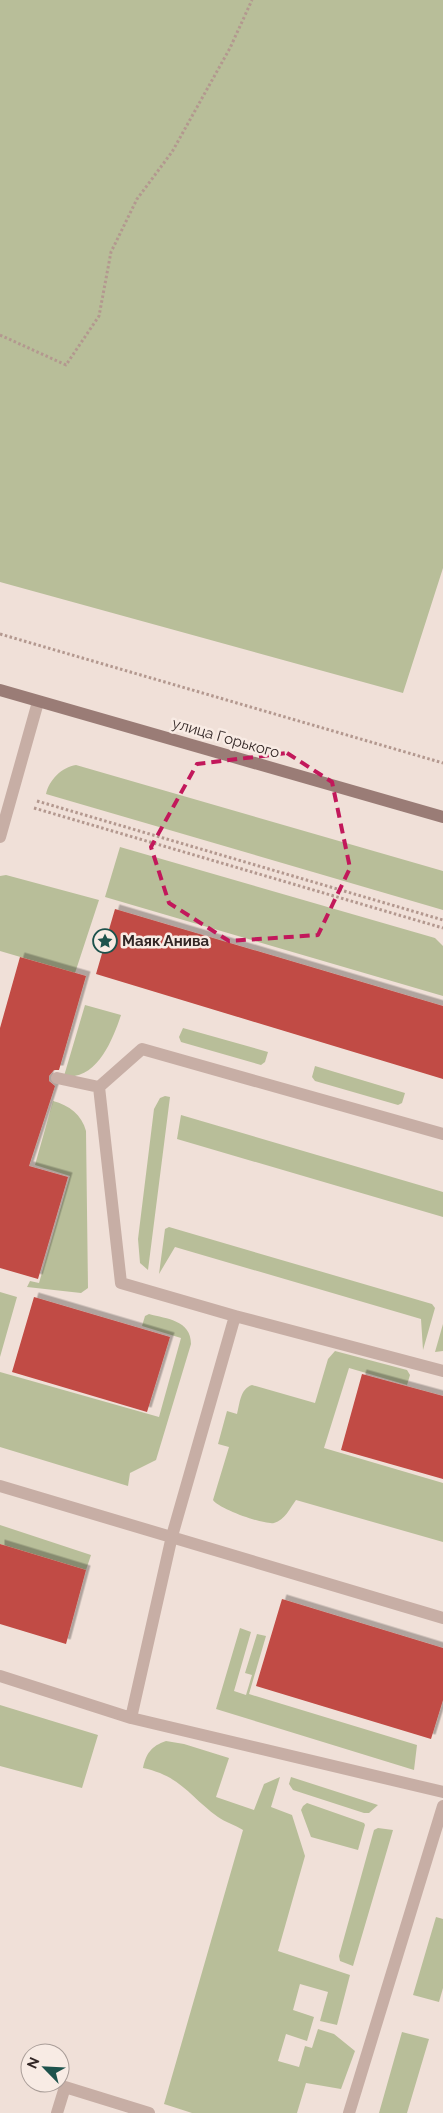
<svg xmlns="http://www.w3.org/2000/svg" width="443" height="2113" font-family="Raleway,sans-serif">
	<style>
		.green { fill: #b8be99 }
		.building { fill: #c14b44; filter: url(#shadow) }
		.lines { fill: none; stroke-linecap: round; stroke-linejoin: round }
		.path { stroke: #b3988f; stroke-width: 3; stroke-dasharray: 2.5 2.5; stroke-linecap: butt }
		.service { stroke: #c7aea5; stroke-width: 12 }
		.secondary { stroke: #9a7c76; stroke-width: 12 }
		.marked { fill: none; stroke: #c2185b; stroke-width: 4; stroke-dasharray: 10 6; stroke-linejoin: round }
		.labels { text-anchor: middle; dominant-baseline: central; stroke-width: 5; stroke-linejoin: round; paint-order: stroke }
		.street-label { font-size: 15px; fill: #332726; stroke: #f8ebe4 }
		.poi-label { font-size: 15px; font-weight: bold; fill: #332726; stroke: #f8ebe4; text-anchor: start }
	</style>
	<defs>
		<filter id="shadow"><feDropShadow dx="4.5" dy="-4.5" stdDeviation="0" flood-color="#0004"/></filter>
	</defs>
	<rect width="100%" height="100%" fill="#f0e0d8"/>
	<path class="green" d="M 0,0 L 443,0 L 443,568 L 403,693 L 0,582 Z
		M 76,765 L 443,871 L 443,910 L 46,794 C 49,780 62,767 76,765 Z
		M 120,847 L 435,938 L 443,946 L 443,996 L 105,897 Z
		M 6,875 L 99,900 L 75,973 L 0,951 L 0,876 Z
		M 85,1005 L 121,1015 C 113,1039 97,1081 64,1076 Z
		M 183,1028 L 268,1052 L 265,1062 L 261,1065 L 181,1042 L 179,1037 Z
		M 315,1066 L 405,1093 L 402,1103 L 398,1105 L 315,1081 L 312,1077 Z
		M 165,1096 L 170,1097 L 148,1270 L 140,1263 L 138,1239 L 154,1109 L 160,1098 Z
		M 53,1101 C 69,1105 82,1115 86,1131 L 88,1288 L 81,1293 L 27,1287 L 30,1281 L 39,1283 L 70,1176 L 35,1165 Z
		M 181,1115 L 443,1192 L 443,1217 L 177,1139 Z
		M 169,1227 L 432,1304 L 435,1308 L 423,1350 L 421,1319 L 175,1247 L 159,1274 L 165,1229 Z
		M 0,1292 L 17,1297 L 0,1357 Z
		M 149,1314 C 167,1319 191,1320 191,1344 L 156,1460 L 130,1473 L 128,1486 L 0,1447 L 0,1372 L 159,1417 L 181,1338 L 142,1326 L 145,1316 Z
		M 443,1324 L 443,1351 L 435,1352 Z
		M 335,1351 L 407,1370 L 410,1375 L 407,1385 L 349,1368 L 324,1448 L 443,1483 L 443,1542 L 296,1500 C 290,1508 285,1520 274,1523 C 264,1525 219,1509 213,1500 L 229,1447 L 218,1444 L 227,1411 L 237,1414 C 240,1403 240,1389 252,1385 L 315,1403 L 328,1359 Z
		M 0,1525 L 91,1555 L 86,1570 L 0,1544 Z
		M 240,1628 L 251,1632 L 234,1691 L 246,1695 L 252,1675 L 245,1673 L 257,1634 L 266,1636 L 249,1694 L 417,1745 L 414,1770 L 216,1709 Z
		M 0,1705 L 98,1735 L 82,1788 L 0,1766 Z
		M 166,1741 L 184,1744 L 229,1758 L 216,1797 L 254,1810 L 264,1784 L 280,1777 L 271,1807 L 292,1815 L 305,1856 L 278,1951 L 350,1975 L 337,2025 L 320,2021 L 328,1992 L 300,1984 L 293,2010 L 314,2017 L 307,2041 L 286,2034 L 278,2061 L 299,2067 L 305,2046 L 312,2048 L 318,2029 L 334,2034 L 355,2051 L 341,2089 L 306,2083 L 297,2113 L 192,2113 L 164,2104 L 243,1830 C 235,1825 225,1822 218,1817 C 190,1797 181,1776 143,1768 C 146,1754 151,1746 166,1741 Z
		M 291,1777 L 378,1805 L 369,1813 L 364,1813 L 293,1790 L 289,1784 Z
		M 307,1803 L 364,1823 L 365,1825 L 358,1850 L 311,1837 L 301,1810 L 303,1806 Z
		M 378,1828 L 393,1830 L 353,1966 L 340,1961 L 339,1956 L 374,1830 Z
		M 436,1917 L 443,1919 L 443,1988 L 439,2002 L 413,1995 Z
		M 402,2032 L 429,2039 L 407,2113 L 379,2113 Z"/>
	<path class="building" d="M 115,909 L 443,1006 L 443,1079 L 96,974 Z
		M 20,957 L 86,976 L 59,1070 L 54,1070 L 49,1076 L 49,1081 L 55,1086 L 29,1166 L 68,1177 L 38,1279 L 0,1268 L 0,1028 Z
		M 34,1297 L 170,1337 L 147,1412 L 12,1372 Z
		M 362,1374 L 443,1396 L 443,1479 L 341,1450 Z
		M 0,1544 L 86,1570 L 66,1644 L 0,1624 Z
		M 282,1599 L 443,1648 L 443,1700 L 431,1739 L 256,1686 Z"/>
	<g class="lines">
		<path class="path" d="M 0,335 L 66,365 L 99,316 L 111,252 L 137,199 L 172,152 L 230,48 L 252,0
			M 0,634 L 443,763
			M 37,801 L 443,920
			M 34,808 L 443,928"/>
		<path class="service" d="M 0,837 L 38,702
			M 57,1078 L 99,1087
			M 99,1087 L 142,1049 L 443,1134
			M 99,1087 L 121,1283 L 235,1316
			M 443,1371 L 235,1316 L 172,1536 L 131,1718 L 443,1792
			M 0,1486 L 443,1618
			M 0,1676 L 131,1718
			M 57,2113 L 65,2087 L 149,2113
			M 349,2113 L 443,1806"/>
		<path class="secondary" d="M 0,690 L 443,817"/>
	</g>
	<path class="marked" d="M 287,753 L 332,782 L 350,868 L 318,935 L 229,941 L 169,903 L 151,847 L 197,764 Z"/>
	<defs>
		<g id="sight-ring" transform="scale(1.25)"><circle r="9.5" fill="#f8ebe4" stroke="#1d524c" stroke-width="1.5"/><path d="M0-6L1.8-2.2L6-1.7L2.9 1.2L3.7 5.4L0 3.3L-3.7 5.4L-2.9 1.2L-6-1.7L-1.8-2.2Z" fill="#1d524c"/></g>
	</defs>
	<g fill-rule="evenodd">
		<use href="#sight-ring" x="105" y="941"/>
	</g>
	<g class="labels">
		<g class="street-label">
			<text transform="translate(226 738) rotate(16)">улица Горького</text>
		</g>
		<g class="poi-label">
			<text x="122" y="941">Маяк Анива</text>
		</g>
	</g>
	<g transform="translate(45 2068) rotate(294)"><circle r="24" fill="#f8ebe4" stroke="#a99d98"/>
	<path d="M0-4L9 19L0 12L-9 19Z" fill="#1d524c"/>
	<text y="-8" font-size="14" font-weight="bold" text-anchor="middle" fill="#332726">N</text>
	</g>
</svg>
